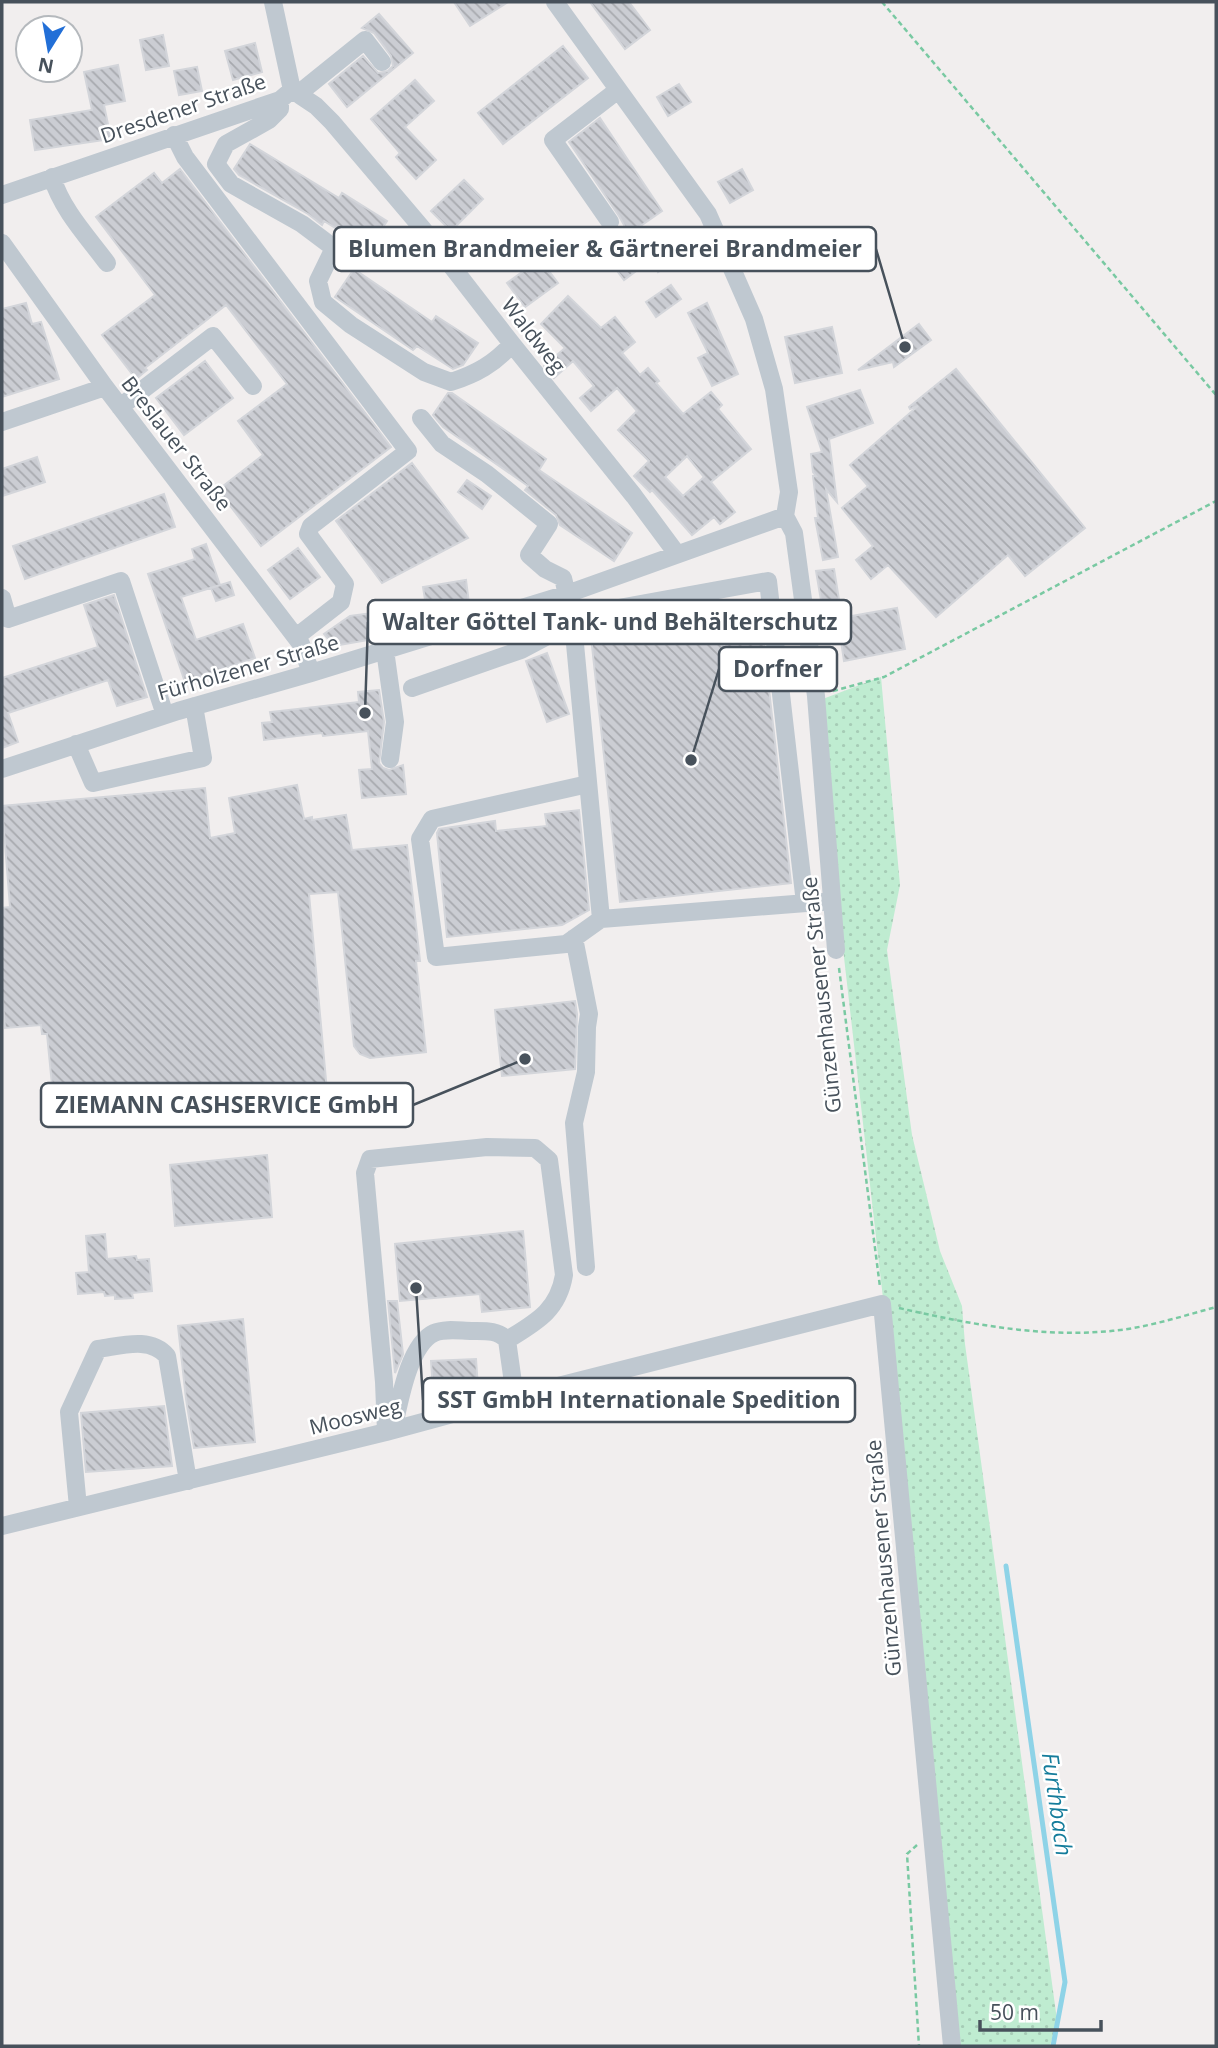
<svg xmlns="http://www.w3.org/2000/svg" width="1218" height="2048" font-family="'Open Sans',sans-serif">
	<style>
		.grass { fill: url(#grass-dots) }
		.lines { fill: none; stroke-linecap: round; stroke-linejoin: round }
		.stream { stroke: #8ed3e7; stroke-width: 5 }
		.building { fill: url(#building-back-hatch); stroke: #d3d5da; stroke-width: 2; fill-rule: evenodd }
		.path { stroke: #79c9a2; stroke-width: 2.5; stroke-dasharray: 5 3.5; stroke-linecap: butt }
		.minor { stroke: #bfc8d0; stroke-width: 18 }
		.labels { text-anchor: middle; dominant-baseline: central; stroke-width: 5; stroke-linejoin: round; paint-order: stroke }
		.street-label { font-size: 21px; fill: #47515b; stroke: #fff }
		.water-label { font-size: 23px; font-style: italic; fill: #147c9b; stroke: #fff }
		.leader { fill: none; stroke: #47515b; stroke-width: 2.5 }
		.callout-dot { fill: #47515b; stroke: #fff; stroke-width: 2.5 }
		.callout { fill: #fff; stroke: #47515b; stroke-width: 2.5 }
		.callout-label { font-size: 23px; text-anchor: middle; font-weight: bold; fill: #47515b }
	</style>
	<defs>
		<pattern id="grass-dots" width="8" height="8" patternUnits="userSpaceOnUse" patternTransform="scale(1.75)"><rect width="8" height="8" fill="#bfecd1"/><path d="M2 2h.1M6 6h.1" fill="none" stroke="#a6ccb6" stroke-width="1.8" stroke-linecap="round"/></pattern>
		<pattern id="building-back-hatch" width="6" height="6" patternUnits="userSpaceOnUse" patternTransform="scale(1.75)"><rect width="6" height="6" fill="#cbcdd3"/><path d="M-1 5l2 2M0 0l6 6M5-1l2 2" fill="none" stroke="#a7a9ae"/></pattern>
	</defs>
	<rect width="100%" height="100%" fill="#f1eeee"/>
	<path class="grass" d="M 881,677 L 900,885 L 887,950 L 912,1135 L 940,1251 L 962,1306 L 965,1344 L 1057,2020 L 1050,2046 L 957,2046 L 884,1307 L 841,931 L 820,700 Z"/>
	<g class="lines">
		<path class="stream" d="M 1006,1566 L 1065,1982 L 1053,2046"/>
	</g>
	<path class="building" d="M 454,2 L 508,2 L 470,26 Z
		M 590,2 L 629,2 L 650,30 L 625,49 Z
		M 379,14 L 413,53 L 347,107 L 329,84 L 363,56 L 378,73 L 388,71 L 393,66 L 391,56 L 374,33 L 362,28 Z
		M 163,35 L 169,66 L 146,70 L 140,40 Z
		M 255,43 L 262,72 L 233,80 L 225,51 Z
		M 563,46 L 588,78 L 503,144 L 478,113 Z
		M 118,65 L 125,101 L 104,105 L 111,139 L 35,150 L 30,120 L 92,110 L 84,72 Z
		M 197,67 L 202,91 L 179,95 L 174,71 Z
		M 415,80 L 434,101 L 405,127 L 436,160 L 416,179 L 396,157 L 400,153 L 371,119 Z
		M 679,84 L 691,102 L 668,116 L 657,97 Z
		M 600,118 L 662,211 L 629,234 L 619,216 L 569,142 Z
		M 250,144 L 339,198 L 342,193 L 387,221 L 369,249 L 324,221 L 322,225 L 308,214 L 239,175 L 234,169 Z
		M 180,169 L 391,447 L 261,546 L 218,490 L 263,455 L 238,421 L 287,384 L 226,305 L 145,368 L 147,370 L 136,379 L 102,335 L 155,295 L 96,217 L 154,173 L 162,183 Z
		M 742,169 L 753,190 L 730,203 L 718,182 Z
		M 464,180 L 483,199 L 451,231 L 431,211 Z
		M 673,232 L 678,242 L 686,238 L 693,250 L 658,272 L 651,260 L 624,280 L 615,268 Z
		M 540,259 L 558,283 L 525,307 L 507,283 Z
		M 354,269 L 432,322 L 436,316 L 478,343 L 463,365 L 453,369 L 417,346 L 413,350 L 335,297 Z
		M 671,285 L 681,299 L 656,317 L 646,302 Z
		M 568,296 L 601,328 L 615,317 L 635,342 L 622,353 L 640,375 L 648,368 L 659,381 L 656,383 L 683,414 L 711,392 L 722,405 L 718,409 L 751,449 L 711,482 L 735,512 L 720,524 L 714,517 L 692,535 L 652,490 L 650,492 L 634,476 L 649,461 L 618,430 L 637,411 L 617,388 L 591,411 L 580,398 L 594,386 L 573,361 L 554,378 L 544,366 L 565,348 L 541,324 ZM 687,456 L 704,477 L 683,496 L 665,477 Z
		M 26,303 L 32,324 L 41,322 L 59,379 L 2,397 L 2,309 Z
		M 707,303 L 738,374 L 712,386 L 698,358 L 708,353 L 688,313 Z
		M 919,324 L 931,340 L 894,367 L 893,362 L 858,370 Z
		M 832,327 L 842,373 L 795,383 L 785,337 Z
		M 205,361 L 233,398 L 184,435 L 156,398 Z
		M 956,369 L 1085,528 L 1025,576 L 1008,555 L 936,617 L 888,565 L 871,579 L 856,560 L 873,546 L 842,508 L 868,486 L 850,465 L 918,406 L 910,409 L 909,407 Z
		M 860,390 L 873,423 L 829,439 L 837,502 L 826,489 L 838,557 L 823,560 L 815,518 L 818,518 L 813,476 L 816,476 L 813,472 L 811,454 L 822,452 L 807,407 Z
		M 448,393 L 452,393 L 546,459 L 539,470 L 632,533 L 614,561 L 560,525 L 556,515 L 525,490 L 528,486 L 443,427 L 433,415 Z
		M 37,457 L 45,482 L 2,496 L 2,469 Z
		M 412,463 L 468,538 L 382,583 L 336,521 Z
		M 467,480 L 491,496 L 482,509 L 458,492 Z
		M 164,494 L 175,527 L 25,579 L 13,546 Z
		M 206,544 L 220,585 L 181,597 L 196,640 L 243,624 L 255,658 L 185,682 L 148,574 L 195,559 L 192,549 Z
		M 298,548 L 320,577 L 290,599 L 268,570 Z
		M 834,569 L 841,612 L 846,611 L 846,617 L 897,608 L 905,649 L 844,661 L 841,641 L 831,642 L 830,635 L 827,636 L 816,571 Z
		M 466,580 L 470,611 L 428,618 L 429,624 L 397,630 L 397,635 L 334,646 L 324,634 L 350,616 L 426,606 L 423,587 Z
		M 230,582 L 234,595 L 216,601 L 211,588 Z
		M 114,595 L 147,697 L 117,706 L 108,680 L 8,713 L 18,742 L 2,748 L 2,678 L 98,647 L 84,605 Z
		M 761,619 L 791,883 L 620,902 L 591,637 Z
		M 547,653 L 569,714 L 547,722 L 526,661 Z
		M 379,690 L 384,722 L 379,763 L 383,768 L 389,770 L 403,765 L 406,794 L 362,798 L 359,770 L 372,769 L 368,731 L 323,736 L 322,733 L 264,740 L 262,723 L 272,722 L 270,712 L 359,702 L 358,692 Z
		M 297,785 L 304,819 L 312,817 L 312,820 L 346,815 L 352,850 L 407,845 L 420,961 L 416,961 L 426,1052 L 370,1058 L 360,1054 L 354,1046 L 338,892 L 309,894 L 327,1091 L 55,1116 L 47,1034 L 42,1034 L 41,1025 L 5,1028 L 2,993 L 2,908 L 10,907 L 2,806 L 205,788 L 210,838 L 235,833 L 229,798 Z
		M 579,810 L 589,910 L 562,925 L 447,937 L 437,833 L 439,829 L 495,821 L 496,831 L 547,826 L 545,814 Z
		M 575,1001 L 577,1014 L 575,1069 L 502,1076 L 495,1010 Z
		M 267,1155 L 272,1217 L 175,1226 L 170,1165 Z
		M 523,1231 L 530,1307 L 482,1312 L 480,1294 L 400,1301 L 395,1244 Z
		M 105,1234 L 107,1259 L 136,1256 L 137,1260 L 149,1259 L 152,1291 L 132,1293 L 133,1298 L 115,1299 L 115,1295 L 105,1296 L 104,1292 L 78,1294 L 76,1273 L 89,1272 L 86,1236 Z
		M 388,1301 L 397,1301 L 403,1354 L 395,1373 Z
		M 243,1319 L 255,1442 L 194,1448 L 186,1399 L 178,1326 Z
		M 476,1359 L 478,1388 L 433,1390 L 431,1361 Z
		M 164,1406 L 172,1466 L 86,1472 L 81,1413 Z"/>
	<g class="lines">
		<path class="path" d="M 882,2 L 1216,395
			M 833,691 L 884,677 L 1216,501
			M 839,968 L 880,1287
			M 899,1308 C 973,1325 1052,1340 1128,1329 C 1158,1324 1187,1315 1216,1307
			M 917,1845 L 907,1854 L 919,2046"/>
		<path class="minor" d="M 273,2 L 292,90
			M 555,2 L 708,214 L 754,319 L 774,389 L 789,492 L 785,516 L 794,533 L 816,696 L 836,950
			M 292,90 L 316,106 L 332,122 L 422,228 L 512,344 L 634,496 L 677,554
			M 298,94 L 365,40 L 382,62
			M 280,100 L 280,109 L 269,120 L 226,144 L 216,164 L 231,184 L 302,224 L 334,248 L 366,262 L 382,258 L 403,245 L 422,228
			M 174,135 L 185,157 L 408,451 L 311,526 L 308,534 L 345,584 L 341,602 L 296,637
			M 52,177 C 62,210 87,236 107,263
			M 2,195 L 280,100 L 287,94
			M 610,222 L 553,140 L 618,90
			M 2,243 L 105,387 L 301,644 L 311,673
			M 334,248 L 318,281 L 323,302 L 351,325 L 424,372 L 451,382 C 476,374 494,364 512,344
			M 120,407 L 213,336 L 253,386
			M 421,418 L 442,444 L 487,474 L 549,524 L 529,555 L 545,569 L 563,578 C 569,600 570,622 575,644 L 601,919 L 566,944 L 436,957 L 420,839 L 432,819 L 588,784
			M 2,422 L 105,387
			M 2,598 L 8,619 L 121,581 L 165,715
			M 569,617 L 768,581 L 805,903
			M 385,650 L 395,722 L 390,759
			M 412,688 L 521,650 L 570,624
			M 76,744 L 93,783 L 203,758 L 194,706
			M 2,769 L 178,711 L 311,673 L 567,594 L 785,516
			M 601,919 L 832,901
			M 574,938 L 589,1014 L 587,1027 L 586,1072 L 574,1123 L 586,1267
			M 393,1430 C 399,1405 408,1345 434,1333 C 445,1328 461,1331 472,1331 C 485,1331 498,1330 507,1340 L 515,1397
			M 386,1432 L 384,1382 L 365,1173 L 370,1159 L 487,1147 L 535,1148 L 549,1160 L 564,1275 C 558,1311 536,1322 507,1340
			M 78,1507 L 69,1412 L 98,1349 C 121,1346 150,1336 167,1356 L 188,1481
			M 2,1526 L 386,1432 L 515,1397 L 882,1304 L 952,2046"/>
	</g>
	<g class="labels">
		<g class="street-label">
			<text transform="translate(183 108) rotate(-19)">Dresdener Straße</text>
			<text transform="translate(534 335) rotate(52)">Waldweg</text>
			<text transform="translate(177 443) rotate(52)">Breslauer Straße</text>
			<text transform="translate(248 667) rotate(-16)">Fürholzener Straße</text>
			<text transform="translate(821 995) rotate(-96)">Günzenhausener Straße</text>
			<text transform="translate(355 1416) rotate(-14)">Moosweg</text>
			<text transform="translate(883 1558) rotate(-95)">Günzenhausener Straße</text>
		</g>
		<g class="water-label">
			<text transform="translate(1058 1804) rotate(82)">Furthbach</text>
		</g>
	</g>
	<path class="leader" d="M905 347L876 249M365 713L368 622M691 760L719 669M525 1059L413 1105M416 1288L423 1400"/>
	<g class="callout-dot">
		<circle cx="905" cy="347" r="7"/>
		<circle cx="365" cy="713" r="7"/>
		<circle cx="691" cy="760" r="7"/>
		<circle cx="525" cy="1059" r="7"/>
		<circle cx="416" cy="1288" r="7"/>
	</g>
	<g class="callout">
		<rect x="334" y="227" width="542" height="44" rx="7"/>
		<rect x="368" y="600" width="483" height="44" rx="7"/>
		<rect x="719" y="647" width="118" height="44" rx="7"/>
		<rect x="41" y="1083" width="372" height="44" rx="7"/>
		<rect x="423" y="1378" width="432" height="44" rx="7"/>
	</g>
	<g class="callout-label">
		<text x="605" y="257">Blumen Brandmeier &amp; Gärtnerei Brandmeier</text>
		<text x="610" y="630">Walter Göttel Tank- und Behälterschutz</text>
		<text x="778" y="677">Dorfner</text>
		<text x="227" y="1113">ZIEMANN CASHSERVICE GmbH</text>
		<text x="639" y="1408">SST GmbH Internationale Spedition</text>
	</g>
	<rect width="1218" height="2048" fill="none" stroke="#47515b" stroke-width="7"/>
	<g transform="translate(49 49) rotate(191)"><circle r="33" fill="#ffffff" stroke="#b5b9bd" stroke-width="2"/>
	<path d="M0-5L12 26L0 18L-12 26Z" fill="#226fd7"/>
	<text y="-10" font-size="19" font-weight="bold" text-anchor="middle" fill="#47515b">N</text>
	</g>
	<path d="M980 2020v10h121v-10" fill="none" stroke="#47515b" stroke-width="3.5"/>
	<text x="990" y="2020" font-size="21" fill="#47515b" stroke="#ffffff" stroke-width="5" paint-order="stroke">50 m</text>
</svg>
